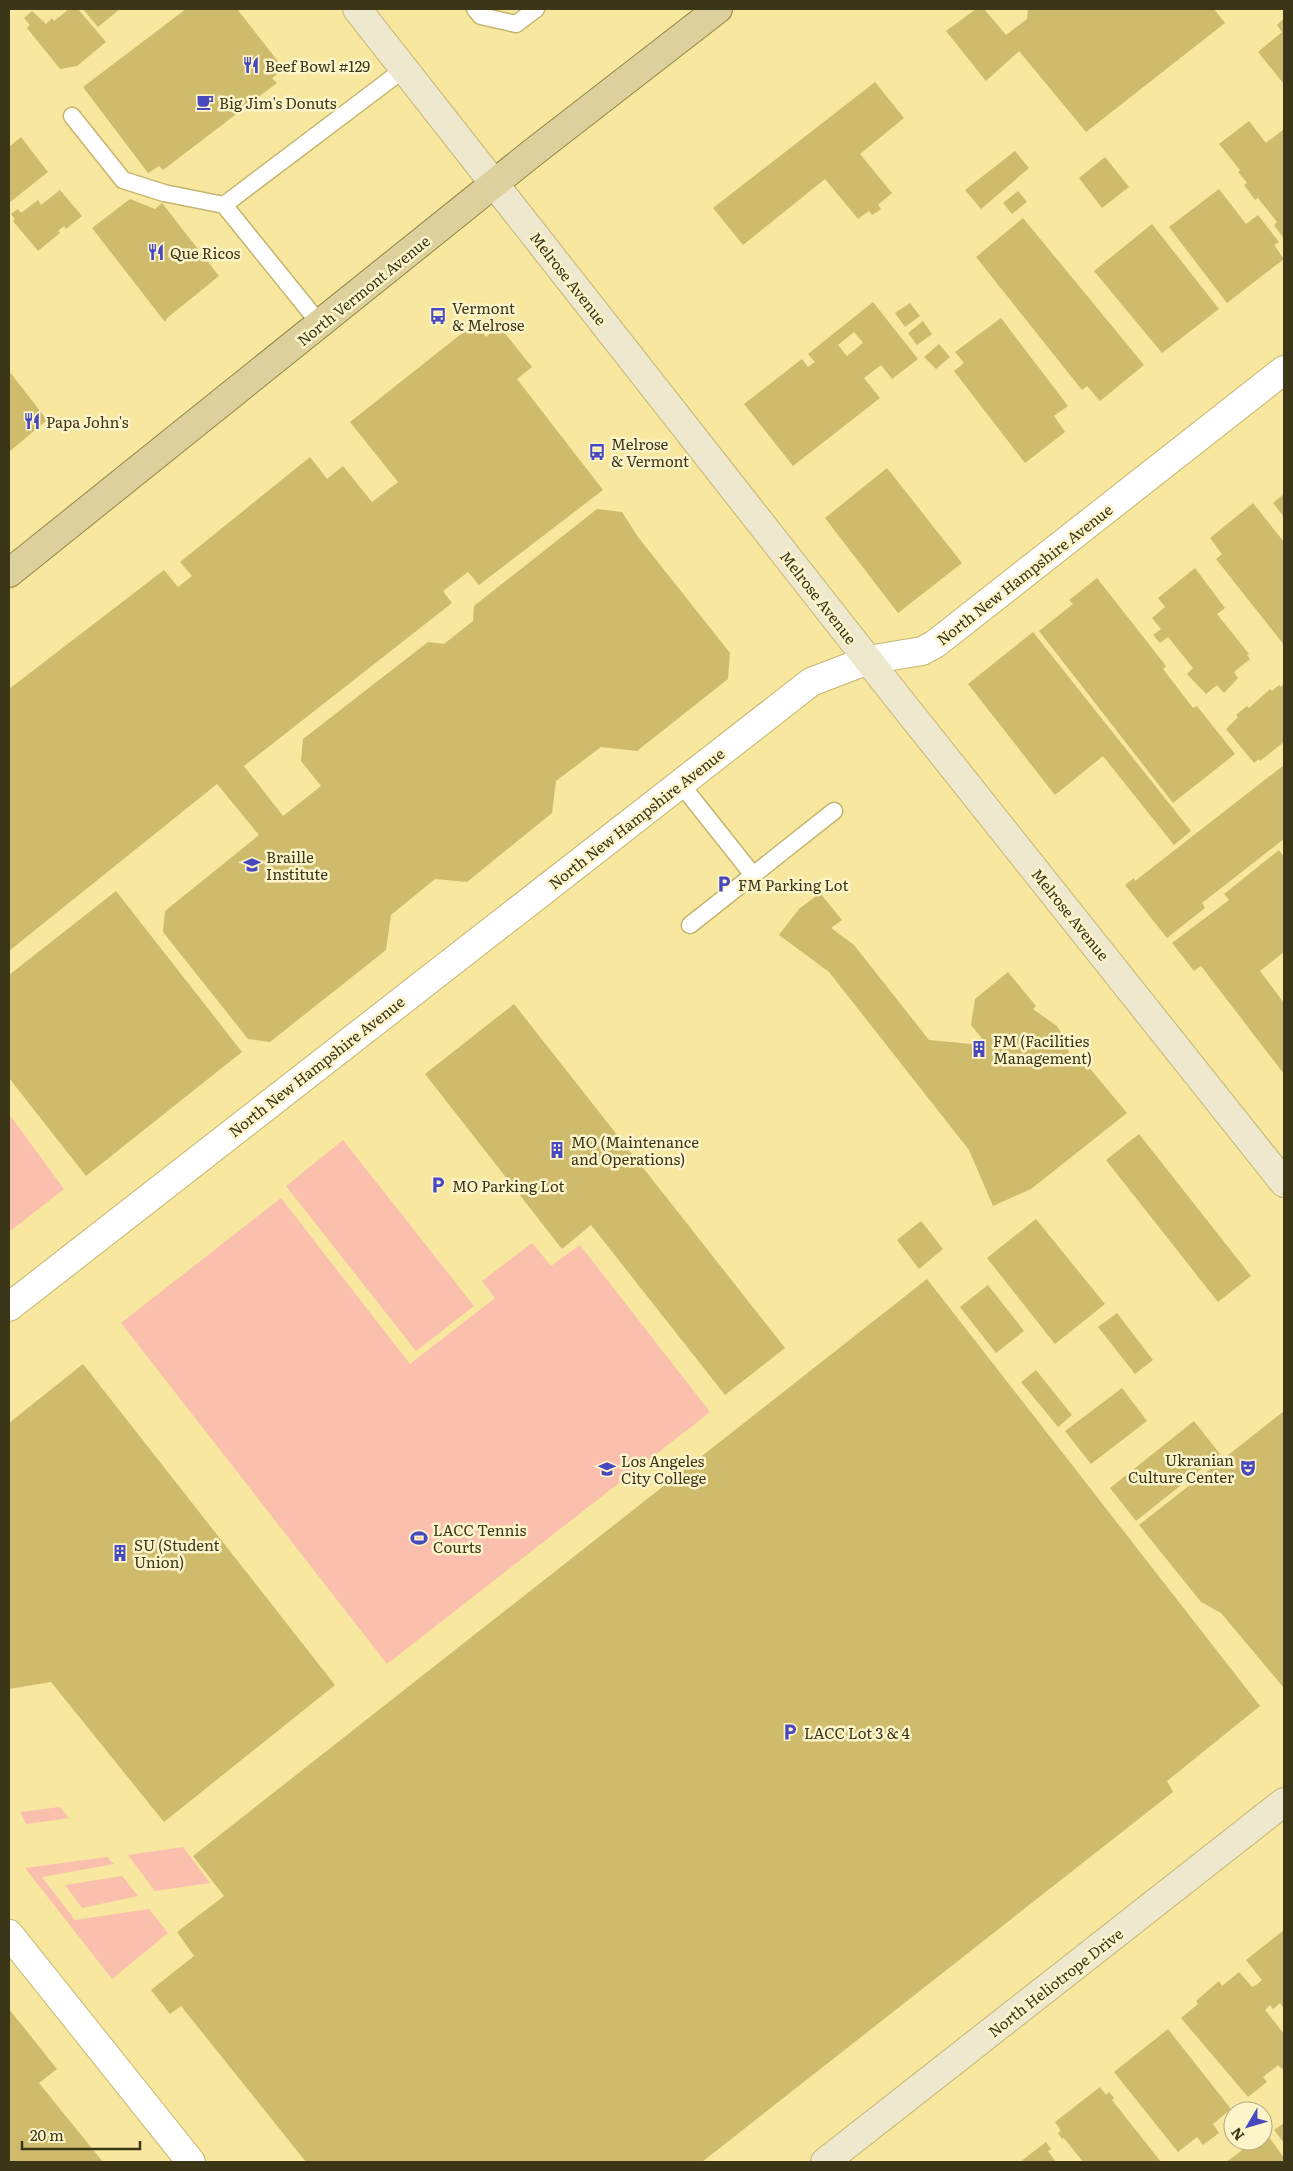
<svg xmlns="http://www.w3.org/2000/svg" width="1293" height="2171" font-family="Literata,serif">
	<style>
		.green { fill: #fbbfad }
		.building { fill: #cebc6c; fill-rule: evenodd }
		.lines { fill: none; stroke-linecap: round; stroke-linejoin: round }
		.lane-casing { stroke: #c5b56f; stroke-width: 19 }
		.street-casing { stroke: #c5b56f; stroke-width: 30 }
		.secondary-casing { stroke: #c5b56f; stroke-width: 30 }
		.primary-casing { stroke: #948643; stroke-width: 30 }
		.lane { stroke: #fff; stroke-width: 16 }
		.street { stroke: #fff; stroke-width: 28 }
		.secondary { stroke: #ede8ce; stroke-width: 28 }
		.primary { stroke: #dcd09c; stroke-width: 28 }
		.labels { text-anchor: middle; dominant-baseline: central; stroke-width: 5; stroke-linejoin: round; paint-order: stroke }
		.poi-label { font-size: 15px; fill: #3c3619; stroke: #fdf4ca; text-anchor: start }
		.street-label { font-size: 15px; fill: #3c3619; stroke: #fdf4ca }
	</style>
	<rect width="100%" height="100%" fill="#f7e79f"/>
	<path class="green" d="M 9,1114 L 64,1189 L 9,1232 Z
		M 343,1140 L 474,1306 L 416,1351 L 286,1186 Z
		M 281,1198 L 410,1364 L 495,1298 L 482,1281 L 532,1243 L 551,1266 L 580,1245 L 710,1412 L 387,1664 L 121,1323 Z
		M 60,1807 L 69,1818 L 26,1824 L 20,1812 Z
		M 183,1847 L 210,1883 L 155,1891 L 128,1855 Z
		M 107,1857 L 114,1864 L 42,1877 L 75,1920 L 149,1909 L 168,1933 L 112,1979 L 25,1868 Z
		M 122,1876 L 138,1896 L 82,1908 L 65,1885 Z"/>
	<path class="building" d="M 69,9 L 78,9 L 106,42 L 77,66 L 60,69 L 27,28 L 30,25 L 24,18 L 32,11 L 46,24 L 52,18 L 54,21 Z
		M 83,9 L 120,9 L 98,27 Z
		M 186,9 L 237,9 L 284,69 L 272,78 L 277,83 L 163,170 L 159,166 L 148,173 L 83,87 Z
		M 976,9 L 984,9 L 1006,35 L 1027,19 L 1028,9 L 1214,9 L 1225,23 L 1086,132 L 1019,51 L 986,81 L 946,31 Z
		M 1284,18 L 1284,84 L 1258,52 L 1282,32 L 1277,25 Z
		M 875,82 L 904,118 L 860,154 L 892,193 L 878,205 L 881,209 L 872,215 L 869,211 L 858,219 L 825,179 L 743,245 L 713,208 Z
		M 1249,121 L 1266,143 L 1284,129 L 1284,239 L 1274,225 L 1277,222 L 1258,198 L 1255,200 L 1244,185 L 1247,183 L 1238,172 L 1240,170 L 1219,144 Z
		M 21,137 L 48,172 L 9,203 L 9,147 Z
		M 1015,151 L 1029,168 L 981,209 L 965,190 Z
		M 1105,157 L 1129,187 L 1102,208 L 1079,178 Z
		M 1219,189 L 1246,224 L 1258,215 L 1279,242 L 1274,245 L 1284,259 L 1227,303 L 1169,227 Z
		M 60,190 L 82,216 L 66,229 L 64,226 L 58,231 L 60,233 L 38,251 L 13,221 L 15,219 L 11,214 L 18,209 L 21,213 L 38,200 L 41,205 Z
		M 1018,191 L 1027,202 L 1012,214 L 1003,203 Z
		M 130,199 L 155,209 L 162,203 L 219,276 L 167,318 L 165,322 L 92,228 Z
		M 1023,218 L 1144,365 L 1100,401 L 1087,386 L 1082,390 L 976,257 Z
		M 1152,224 L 1219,309 L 1162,353 L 1094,271 Z
		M 873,302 L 918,359 L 892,379 L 881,365 L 864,378 L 880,398 L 793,466 L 744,404 L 802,359 L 808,367 L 815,362 L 808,354 ZM 854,332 L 863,343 L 847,356 L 838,345 Z
		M 910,303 L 920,316 L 905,327 L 895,313 Z
		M 1001,318 L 1068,406 L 1054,416 L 1065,432 L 1025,463 L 954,371 L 964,363 L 955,352 Z
		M 923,321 L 932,334 L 917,345 L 908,333 Z
		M 475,323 L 486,337 L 499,326 L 532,367 L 517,379 L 603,490 L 479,585 L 468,572 L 443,591 L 452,603 L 244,766 L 283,816 L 321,786 L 301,761 L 303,739 L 428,642 L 444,644 L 473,621 L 474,606 L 597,509 L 622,512 L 638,537 L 730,653 L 728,679 L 637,751 L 601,747 L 556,781 L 552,813 L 467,882 L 435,879 L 391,915 L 386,950 L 270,1042 L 248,1039 L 163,932 L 165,911 L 259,835 L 217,784 L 9,951 L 9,689 L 164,570 L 178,587 L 192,576 L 180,562 L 310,457 L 327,479 L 343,466 L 372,502 L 398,482 L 350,422 Z
		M 939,344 L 950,357 L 936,369 L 924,357 Z
		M 9,371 L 47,420 L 9,452 Z
		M 887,468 L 962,563 L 898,613 L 825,518 Z
		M 1284,494 L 1284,517 L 1273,503 Z
		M 1253,503 L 1284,542 L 1284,645 L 1216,559 L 1222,554 L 1210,538 Z
		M 1195,568 L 1225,608 L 1217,614 L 1249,654 L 1247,655 L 1250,659 L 1234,672 L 1238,678 L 1224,693 L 1217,685 L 1206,694 L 1187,674 L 1193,668 L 1168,637 L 1160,643 L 1153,635 L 1161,629 L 1152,618 L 1165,607 L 1158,598 Z
		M 1097,578 L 1166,666 L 1163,669 L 1193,708 L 1197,706 L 1235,754 L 1173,803 L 1039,631 L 1073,604 L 1069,600 Z
		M 1033,632 L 1191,831 L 1174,845 L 1103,756 L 1055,795 L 968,684 Z
		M 1284,684 L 1284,742 L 1260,761 L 1259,759 L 1254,763 L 1226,729 L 1238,717 L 1236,715 L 1247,706 L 1249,708 L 1270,689 L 1272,691 L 1279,685 L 1281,687 Z
		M 1284,765 L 1284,839 L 1202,903 L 1205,908 L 1167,938 L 1125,885 L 1134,878 L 1135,881 Z
		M 1279,850 L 1284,857 L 1284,952 L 1260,971 L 1284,1003 L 1284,1074 L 1201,966 L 1194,971 L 1172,943 L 1229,900 L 1224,894 Z
		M 116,891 L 242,1052 L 86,1176 L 9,1078 L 9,975 Z
		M 820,893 L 842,920 L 831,928 L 854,945 L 929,1040 L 982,1045 L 985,1042 L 971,1025 L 975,999 L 1008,972 L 1036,1006 L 1033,1009 L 1057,1026 L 1067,1042 L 1070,1059 L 1077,1053 L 1127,1113 L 1031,1189 L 993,1206 L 969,1150 L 829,972 L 779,935 L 799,909 Z
		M 514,1004 L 785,1348 L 725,1395 L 591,1225 L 562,1249 L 425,1074 Z
		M 1139,1134 L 1251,1276 L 1218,1302 L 1106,1160 Z
		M 1036,1219 L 1105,1304 L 1055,1344 L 987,1258 Z
		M 921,1221 L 943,1249 L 919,1269 L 897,1240 Z
		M 927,1279 L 1260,1706 L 1167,1781 L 1173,1792 L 702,2162 L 306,2162 L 181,2006 L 170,2014 L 151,1990 L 194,1956 L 177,1932 L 224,1896 L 193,1856 Z
		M 988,1285 L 1024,1331 L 996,1353 L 960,1307 Z
		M 1117,1313 L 1153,1360 L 1135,1374 L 1098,1327 Z
		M 83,1364 L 335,1685 L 164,1822 L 51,1682 L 9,1689 L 9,1423 Z
		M 1036,1370 L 1072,1415 L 1058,1427 L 1021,1382 Z
		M 1122,1388 L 1147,1421 L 1091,1464 L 1065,1431 Z
		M 1284,1411 L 1284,1688 L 1221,1613 L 1201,1602 L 1139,1525 Z
		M 1194,1421 L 1220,1454 L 1136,1521 L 1110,1488 Z
		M 1284,1930 L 1284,2009 L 1280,2003 L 1273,2009 L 1270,2005 L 1265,2010 L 1284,2034 L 1284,2067 L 1282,2069 L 1278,2065 L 1263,2077 L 1267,2082 L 1248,2097 L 1181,2018 L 1198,2004 L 1196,2001 L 1219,1981 L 1222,1986 L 1239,1972 L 1252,1987 L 1256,1985 L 1262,1980 L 1246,1960 Z
		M 9,2009 L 57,2069 L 39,2083 L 103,2162 L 9,2162 Z
		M 1168,2029 L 1231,2109 L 1213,2124 L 1219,2133 L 1203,2145 L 1197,2137 L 1178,2152 L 1114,2072 Z
		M 1100,2087 L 1106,2095 L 1109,2092 L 1114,2098 L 1112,2100 L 1161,2162 L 1083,2162 L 1064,2138 L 1062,2139 L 1058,2133 L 1061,2131 L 1055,2122 Z
		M 1284,2123 L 1284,2143 L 1274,2130 Z
		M 1266,2133 L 1284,2158 L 1284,2162 L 1226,2162 L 1255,2141 L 1263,2141 L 1263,2135 Z
		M 1046,2142 L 1051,2149 L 1048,2151 L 1056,2162 L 1020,2162 Z"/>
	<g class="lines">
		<g class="lane-casing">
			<path id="lane" d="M 475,9 L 481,16 L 516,24 L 536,9
				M 72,116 L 123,180 L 164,193 L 224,205
				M 320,324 L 224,205 L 404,69
				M 680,783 L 753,875
				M 690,925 L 834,811"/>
		</g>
		<g class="street-casing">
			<path id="street" d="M 9,1307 L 811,682 L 868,660 L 922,651 L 935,644 L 1284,370
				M 9,1934 L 191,2162"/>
		</g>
		<g class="secondary-casing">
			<path id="secondary" d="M 357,9 L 898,698 L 1284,1183
				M 825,2162 L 1284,1802"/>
		</g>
		<g class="primary-casing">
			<path id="primary" d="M 9,573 L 531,154 L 718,9"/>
		</g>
		<use href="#lane" class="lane"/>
		<use href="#street" class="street"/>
		<use href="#secondary" class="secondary"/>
		<use href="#primary" class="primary"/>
	</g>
	<defs>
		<g id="restaurant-bare" transform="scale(1.35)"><path d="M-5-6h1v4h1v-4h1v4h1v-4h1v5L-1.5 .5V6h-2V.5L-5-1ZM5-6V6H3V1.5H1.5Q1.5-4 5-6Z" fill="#4949bf" stroke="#fdf4ca" stroke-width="2.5" paint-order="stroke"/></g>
		<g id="cafe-bare" transform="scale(1.35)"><path d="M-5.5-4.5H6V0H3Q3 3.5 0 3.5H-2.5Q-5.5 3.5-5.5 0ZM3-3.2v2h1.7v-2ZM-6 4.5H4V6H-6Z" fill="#4949bf" stroke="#fdf4ca" stroke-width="2.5" paint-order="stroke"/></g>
		<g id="bus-bare" transform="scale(1.35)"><path d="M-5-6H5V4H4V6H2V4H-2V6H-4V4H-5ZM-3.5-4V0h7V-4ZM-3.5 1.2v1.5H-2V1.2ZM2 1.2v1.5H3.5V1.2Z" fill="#4949bf" stroke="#fdf4ca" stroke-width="2.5" paint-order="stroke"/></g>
		<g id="school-bare" transform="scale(1.35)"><path d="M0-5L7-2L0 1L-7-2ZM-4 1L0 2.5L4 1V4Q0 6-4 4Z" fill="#4949bf" stroke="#fdf4ca" stroke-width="2.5" paint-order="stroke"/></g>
		<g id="parking-bare" transform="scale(1.35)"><path d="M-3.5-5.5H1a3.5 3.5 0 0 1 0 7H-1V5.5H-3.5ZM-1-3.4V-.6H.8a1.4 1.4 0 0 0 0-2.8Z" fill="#4949bf" stroke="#fdf4ca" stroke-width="2.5" paint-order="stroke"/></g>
		<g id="building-bare" transform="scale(1.35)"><path d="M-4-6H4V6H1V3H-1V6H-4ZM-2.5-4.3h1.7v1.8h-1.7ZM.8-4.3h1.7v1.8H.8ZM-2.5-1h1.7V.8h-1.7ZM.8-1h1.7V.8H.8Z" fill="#4949bf" stroke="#fdf4ca" stroke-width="2.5" paint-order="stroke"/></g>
		<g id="theatre-bare" transform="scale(1.35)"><path d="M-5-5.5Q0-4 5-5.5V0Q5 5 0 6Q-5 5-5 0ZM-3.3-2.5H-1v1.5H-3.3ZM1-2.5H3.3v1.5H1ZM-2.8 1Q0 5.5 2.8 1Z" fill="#4949bf" stroke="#fdf4ca" stroke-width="2.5" paint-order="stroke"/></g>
		<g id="university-bare" transform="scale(1.35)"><path d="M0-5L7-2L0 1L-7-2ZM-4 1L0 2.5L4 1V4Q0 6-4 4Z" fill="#4949bf" stroke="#fdf4ca" stroke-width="2.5" paint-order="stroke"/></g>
		<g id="stadium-bare" transform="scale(1.35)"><path d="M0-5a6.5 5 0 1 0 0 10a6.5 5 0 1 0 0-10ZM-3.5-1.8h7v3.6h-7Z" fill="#4949bf" stroke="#fdf4ca" stroke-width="2.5" paint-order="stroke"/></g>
	</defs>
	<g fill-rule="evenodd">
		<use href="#restaurant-bare" x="251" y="65"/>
		<use href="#cafe-bare" x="205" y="102"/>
		<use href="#restaurant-bare" x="156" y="252"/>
		<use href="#bus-bare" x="438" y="316"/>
		<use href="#restaurant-bare" x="32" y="421"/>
		<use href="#bus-bare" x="597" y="452"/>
		<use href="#school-bare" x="252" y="865"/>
		<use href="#parking-bare" x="724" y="884"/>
		<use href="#building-bare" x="979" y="1049"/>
		<use href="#building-bare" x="557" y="1150"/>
		<use href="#parking-bare" x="438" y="1185"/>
		<use href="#theatre-bare" x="1248" y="1468"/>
		<use href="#university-bare" x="607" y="1469"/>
		<use href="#stadium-bare" x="419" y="1538"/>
		<use href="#building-bare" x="120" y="1553"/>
		<use href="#parking-bare" x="790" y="1732"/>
	</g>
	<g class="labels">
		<g class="poi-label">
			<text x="265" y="65">Beef Bowl #129</text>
			<text x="219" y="102">Big Jim's Donuts</text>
			<text x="170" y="252">Que Ricos</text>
			<text x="452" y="307">Vermont<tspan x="452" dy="17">&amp; Melrose</tspan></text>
			<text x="46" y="421">Papa John's</text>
			<text x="611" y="443">Melrose<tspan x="611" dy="17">&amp; Vermont</tspan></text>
			<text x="266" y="856">Braille<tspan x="266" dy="17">Institute</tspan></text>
			<text x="738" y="884">FM Parking Lot</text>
			<text x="993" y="1040">FM (Facilities<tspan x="993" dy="17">Management)</tspan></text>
			<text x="571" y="1141">MO (Maintenance<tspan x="571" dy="17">and Operations)</tspan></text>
			<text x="452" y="1185">MO Parking Lot</text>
			<text x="1234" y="1459" text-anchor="end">Ukranian<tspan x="1234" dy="17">Culture Center</tspan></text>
			<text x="621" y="1460">Los Angeles<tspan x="621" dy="17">City College</tspan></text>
			<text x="433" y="1529">LACC Tennis<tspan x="433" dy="17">Courts</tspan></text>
			<text x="134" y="1544">SU (Student<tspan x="134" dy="17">Union)</tspan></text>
			<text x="804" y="1732">LACC Lot 3 &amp; 4</text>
		</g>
		<g class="street-label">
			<text transform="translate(569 278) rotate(52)">Melrose Avenue</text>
			<text transform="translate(363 290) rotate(-39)">North Vermont Avenue</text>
			<text transform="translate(1024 574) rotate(-38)">North New Hampshire Avenue</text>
			<text transform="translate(819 597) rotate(52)">Melrose Avenue</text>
			<text transform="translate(636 818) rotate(-38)">North New Hampshire Avenue</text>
			<text transform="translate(1071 914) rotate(51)">Melrose Avenue</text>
			<text transform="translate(316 1066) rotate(-38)">North New Hampshire Avenue</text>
			<text transform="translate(1055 1982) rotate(-38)">North Heliotrope Drive</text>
		</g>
	</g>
	<rect width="1293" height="2171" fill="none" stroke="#3c3619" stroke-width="20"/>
	<g transform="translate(1248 2126) rotate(232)"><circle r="24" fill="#fdf4ca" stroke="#b0a883"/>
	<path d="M0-4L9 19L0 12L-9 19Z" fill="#4949bf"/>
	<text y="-8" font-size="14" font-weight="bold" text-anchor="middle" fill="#3c3619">N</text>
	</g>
	<path d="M22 2141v8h118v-8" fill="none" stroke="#3c3619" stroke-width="2.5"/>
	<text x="30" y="2141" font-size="15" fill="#3c3619" stroke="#fdf4ca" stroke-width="4" paint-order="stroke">20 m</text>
</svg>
